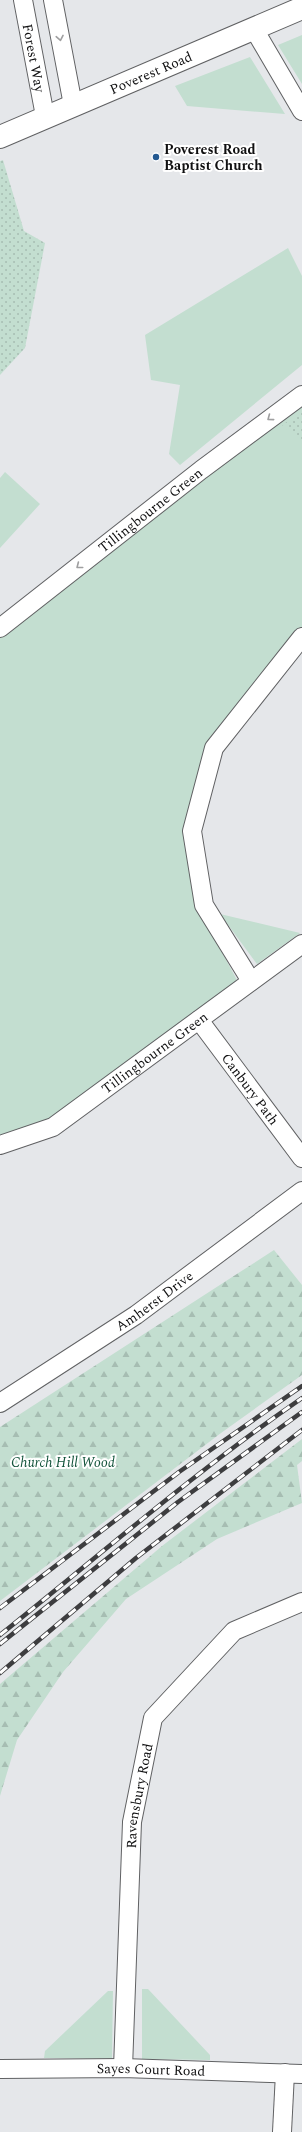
<svg xmlns="http://www.w3.org/2000/svg" width="302" height="2132" font-family="Spectral,serif">
	<style>
		.grass { fill: #c3ded0 }
		.forest { fill: url(#forest-firs) }
		.park { fill: url(#park-dots) }
		.lines { fill: none; stroke-linecap: round; stroke-linejoin: round }
		.minor-casing { stroke: #606163; stroke-width: 20 }
		.tertiary-casing { stroke: #606163; stroke-width: 24 }
		.minor { stroke: #fff; stroke-width: 18 }
		.tertiary { stroke: #fff; stroke-width: 22 }
		.rail-casing { stroke: #3d3d3f; stroke-width: 4.5 }
		.rail { stroke: #fff; stroke-width: 3; stroke-dasharray: 9; stroke-linecap: butt }
		.oneway { stroke: #9f9fa0 }
		.poi-dot { fill: #245991; stroke: #fff; stroke-width: 1.5 }
		.labels { text-anchor: middle; dominant-baseline: central; stroke-width: 4; stroke-linejoin: round; paint-order: stroke }
		.street-label { font-size: 14px; fill: #101011; stroke: #fff }
		.poi-label { font-size: 14px; font-weight: bold; fill: #101011; stroke: #fff; text-anchor: start }
		.park-label { font-size: 14px; font-style: italic; fill: #12533a; stroke: #fff }
	</style>
	<defs>
		<pattern id="forest-firs" width="22" height="20" patternUnits="userSpaceOnUse"><rect width="22" height="20" fill="#c3ded0"/><path d="M5 1l3.5 6h-7zM16 11l3.5 6h-7z" fill="#a6bdb2"/></pattern>
		<pattern id="park-dots" width="8" height="8" patternUnits="userSpaceOnUse"><rect width="8" height="8" fill="#c3ded0"/><path d="M2 2h.1M6 6h.1" fill="none" stroke="#a6bdb2" stroke-width="1.8" stroke-linecap="round"/></pattern>
	</defs>
	<rect width="100%" height="100%" fill="#e5e7ea"/>
	<path class="grass" d="M 302,35 L 302,84 L 278,45 Z
		M 250,57 L 285,114 L 187,106 L 175,86 Z
		M 288,248 L 302,276 L 302,365 L 180,465 L 169,454 L 180,385 L 151,380 L 145,335 Z
		M 302,406 L 302,631 L 205,750 L 186,827 L 198,907 L 239,984 L 52,1120 L 0,1135 L 0,636 L 226,458 Z
		M 5,472 L 40,504 L 0,548 L 0,478 Z
		M 220,914 L 300,933 L 257,964 Z
		M 142,1989 L 148,1989 L 210,2055 L 210,2060 L 142,2059 Z
		M 108,1991 L 113,1991 L 112,2059 L 44,2058 L 45,2051 Z"/>
	<path class="forest" d="M 274,1250 L 302,1285 L 302,1375 L 221,1433 L 0,1601 L 0,1427 Z
		M 302,1439 L 302,1461 L 297,1465 L 302,1503 L 217,1539 L 126,1599 L 63,1672 L 17,1740 L 0,1796 L 0,1684 L 162,1546 Z"/>
	<path class="park" d="M 3,160 L 24,231 L 45,243 L 25,348 L 0,375 L 0,161 Z
		M 302,412 L 302,442 L 282,425 Z"/>
	<g class="lines">
		<g class="minor-casing">
			<g id="minor">
				<path id="s1" d="M 23,0 L 45,116"/>
				<path d="M 53,0 L 73,105"/>
				<path d="M 254,29 L 302,111"/>
				<path id="s2" d="M 0,628 L 201,470 L 302,395"/>
				<path d="M 251,981 L 204,905 L 192,831 L 214,748 L 302,637"/>
				<path id="s3" d="M 199,1020 L 302,1158"/>
				<path id="s4" d="M 0,1145 L 53,1127 L 302,944"/>
				<path id="s5" d="M 0,1403 L 136,1315 L 302,1191"/>
				<path id="s6" d="M 123,2068 L 132,1822 L 153,1718 L 234,1631 L 302,1602"/>
				<path id="s7" d="M 0,2069 L 123,2068 L 302,2074"/>
				<path d="M 282,2132 L 285,2073"/>
			</g>
		</g>
		<g class="tertiary-casing">
			<g id="tertiary">
				<path id="s8" d="M 0,137 L 302,8"/>
			</g>
		</g>
		<use href="#minor" class="minor"/>
		<use href="#tertiary" class="tertiary"/>
		<g class="rail-casing">
			<path id="rail" d="M 0,1608 L 179,1472 L 302,1386
				M 0,1635 C 100,1555 197,1470 302,1398
				M 0,1644 L 178,1502 L 302,1412
				M 0,1673 L 136,1558 L 302,1430"/>
		</g>
		<use href="#rail" class="rail"/>
	</g>
	<defs><path id="oneway-chevron" d="M-2-3.5L2.5 0L-2 3.5" fill="none" stroke-width="1.6" stroke-linecap="round" stroke-linejoin="round"/></defs>
	<g class="oneway">
		<use href="#oneway-chevron" transform="translate(60 38) rotate(79)"/>
		<use href="#oneway-chevron" transform="translate(270 418) rotate(143)"/>
		<use href="#oneway-chevron" transform="translate(79 566) rotate(142)"/>
	</g>
	<circle class="poi-dot" cx="156" cy="157" r="4"/>
	<g class="labels">
		<g class="street-label">
			<text stroke="none"><textPath href="#s1" startOffset="59">Forest Way</textPath></text>
			<text stroke="none"><textPath href="#s8" startOffset="164">Poverest Road</textPath></text>
			<text stroke="none"><textPath href="#s2" startOffset="191">Tillingbourne Green</textPath></text>
			<text stroke="none"><textPath href="#s4" startOffset="182">Tillingbourne Green</textPath></text>
			<text stroke="none"><textPath href="#s3" startOffset="86">Canbury Path</textPath></text>
			<text stroke="none"><textPath href="#s5" startOffset="185">Amherst Drive</textPath></text>
			<text stroke="none"><textPath href="#s6" startOffset="273">Ravensbury Road</textPath></text>
			<text stroke="none"><textPath href="#s7" startOffset="151">Sayes Court Road</textPath></text>
		</g>
		<g class="poi-label">
			<text x="164" y="149">Poverest Road<tspan x="164" dy="16">Baptist Church</tspan></text>
		</g>
		<g class="park-label">
			<text x="63" y="1462">Church Hill Wood</text>
		</g>
	</g>
</svg>
